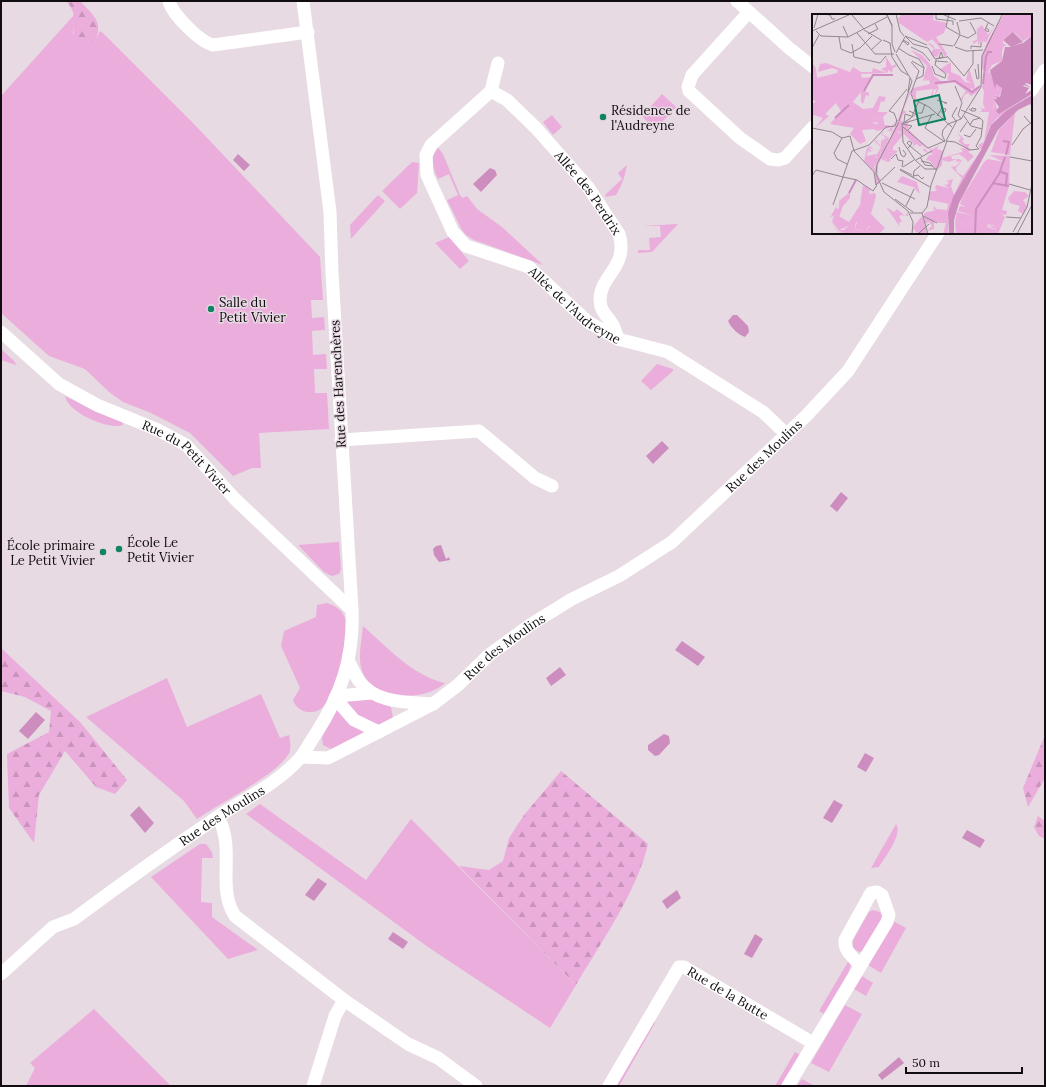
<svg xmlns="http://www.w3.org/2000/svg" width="1046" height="1087" font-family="Lora,serif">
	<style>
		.green { fill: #ebaddc }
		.forest { fill: url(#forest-firs) }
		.water { fill: #cd8ebf }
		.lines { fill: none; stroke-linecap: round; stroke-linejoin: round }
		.minor { stroke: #fff; stroke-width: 13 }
		.poi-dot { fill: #108362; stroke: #e7dae3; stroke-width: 1.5 }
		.labels { text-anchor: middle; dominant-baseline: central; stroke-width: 3; stroke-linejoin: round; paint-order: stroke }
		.poi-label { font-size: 13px; fill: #100c0f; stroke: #e7dae3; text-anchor: start }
		.street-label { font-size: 13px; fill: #100c0f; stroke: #e7dae3 }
		.inset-river { fill: none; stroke: #cd8ebf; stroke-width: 2 }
		.inset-road { fill: none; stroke: #91888e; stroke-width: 1 }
		.view { fill: #108362; fill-opacity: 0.15; stroke: #108362; stroke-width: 2 }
		.inset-edge { fill: none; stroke: #100c0f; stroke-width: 2 }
	</style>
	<defs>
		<pattern id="forest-firs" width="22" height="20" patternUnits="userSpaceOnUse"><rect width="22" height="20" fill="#ebaddc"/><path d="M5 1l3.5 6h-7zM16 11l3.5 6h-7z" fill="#c894bc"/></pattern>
	</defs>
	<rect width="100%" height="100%" fill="#e7dae3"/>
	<path class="green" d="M 74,15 L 73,34 L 95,41 L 100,31 L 103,33 L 194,124 L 320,257 L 323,300 L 311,300 L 312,318 L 324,317 L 325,330 L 312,331 L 313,355 L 326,354 L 327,369 L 314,369 L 315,393 L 327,393 L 329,429 L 259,433 L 261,468 L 252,468 L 233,476 L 190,433 L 151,413 L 123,402 L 109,392 L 85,369 L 49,356 L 1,313 L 1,96 Z
		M 662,94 L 676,107 L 655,130 L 642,116 Z
		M 552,115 L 562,127 L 553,135 L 543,122 Z
		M 438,148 L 443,154 L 460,195 L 463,198 L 467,196 L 477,209 L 502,227 L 543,265 L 474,240 L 466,235 L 462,230 L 447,200 L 458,195 L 449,174 L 438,179 C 433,168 429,158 438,148 Z
		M 412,162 L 419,163 L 417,193 L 400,209 L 382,191 Z
		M 627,165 C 625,176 622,185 616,195 L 606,197 L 605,195 L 622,179 L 618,173 Z
		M 378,195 L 385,201 L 351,239 L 350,225 Z
		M 678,224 L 652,252 L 638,253 L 638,250 L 650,250 L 649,238 L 661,237 L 660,226 L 642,226 Z
		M 449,237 L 469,261 L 460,269 L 435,243 Z
		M 1,349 L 15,362 L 16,365 L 1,360 Z
		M 657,364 L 673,369 L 673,371 L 651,390 L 641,381 Z
		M 65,396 L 96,412 L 122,422 L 123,425 C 108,430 68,413 65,396 Z
		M 339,542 L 341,569 L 339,574 L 332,576 L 324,572 L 298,545 Z
		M 327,603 C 336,606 342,610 345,618 C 352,635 336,694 323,707 C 314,716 297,713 293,700 L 300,688 L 281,646 L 284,631 L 316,617 L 317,605 Z
		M 363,626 C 387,647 413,676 445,683 C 423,703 369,701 361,667 C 358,654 362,639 363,626 Z
		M 167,678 L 187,727 L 261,694 L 280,738 L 289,735 C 290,741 292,749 288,755 C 273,777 220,803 197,819 L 184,801 L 86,717 Z
		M 371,699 L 391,707 L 393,718 L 382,725 L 362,721 L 346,703 L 347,701 Z
		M 337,710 L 366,732 L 331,749 L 323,745 L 322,737 Z
		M 260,804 L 366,880 L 411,819 L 576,985 L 550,1028 L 428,947 L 246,814 Z
		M 896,824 C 903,834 885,857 879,867 L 871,868 Z
		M 200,844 L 206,844 L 212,852 L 213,858 L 202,858 L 201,902 L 212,903 L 212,917 L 258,950 L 228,959 L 151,877 Z
		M 873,910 L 880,912 L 883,918 L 862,951 L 859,952 L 853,948 L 853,940 L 869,912 Z
		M 893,921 L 906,928 L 881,973 L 868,965 Z
		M 849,960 L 851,965 L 848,973 L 824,1014 L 819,1011 Z
		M 862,976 L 873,983 L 866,996 L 854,989 Z
		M 845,1005 L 862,1014 L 829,1072 L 811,1063 Z
		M 94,1009 L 171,1086 L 26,1086 L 35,1068 L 30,1063 Z
		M 652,1020 L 655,1023 L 619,1086 L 616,1086 Z
		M 795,1052 L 800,1055 L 782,1086 L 775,1086 Z
		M 802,1079 L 813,1085 L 815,1086 L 797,1086 Z"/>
	<path class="forest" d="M 66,1 L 80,1 C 93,15 104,22 95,41 L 88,44 L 77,42 C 68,26 81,17 66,1 Z
		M 1,648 L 81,723 L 127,780 L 115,794 L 96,787 L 65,751 L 39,795 L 34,843 L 9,808 L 7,754 L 49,732 L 51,711 L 25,697 L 1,691 Z
		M 1045,735 L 1045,778 L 1028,807 L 1023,788 Z
		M 561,771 L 648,844 C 637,892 601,942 576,985 L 459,866 L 489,870 L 503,861 L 509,838 L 524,815 Z
		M 1038,816 L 1045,821 L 1045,839 L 1039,836 L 1034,827 Z"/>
	<path class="water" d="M 238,154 L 250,165 L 244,171 L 233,160 Z
		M 490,168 L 495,170 L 497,175 L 481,192 L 473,184 Z
		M 733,315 L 737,315 L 748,326 L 749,332 L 745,337 C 739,335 731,328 728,321 Z
		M 662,441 L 669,448 L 653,464 L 646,456 Z
		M 841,492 L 848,498 L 837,512 L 830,506 Z
		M 441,545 L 446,559 L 449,557 L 450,560 L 439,562 L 434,555 L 433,549 L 436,546 Z
		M 682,641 L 705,657 L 698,666 L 675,650 Z
		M 560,667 L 566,675 L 551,686 L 546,678 Z
		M 36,712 L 45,720 L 28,739 L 19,731 Z
		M 664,734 L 669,736 L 670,743 L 659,755 L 655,756 L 648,750 L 648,745 Z
		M 865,753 L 874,758 L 866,772 L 857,767 Z
		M 834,800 L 843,805 L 832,823 L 823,818 Z
		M 139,806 L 154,823 L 145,833 L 130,815 Z
		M 967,830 L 985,840 L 980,848 L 962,838 Z
		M 318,878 L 327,884 L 314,901 L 305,895 Z
		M 677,890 L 681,898 L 667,909 L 662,901 Z
		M 393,932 L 408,942 L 403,949 L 388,939 Z
		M 755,934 L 763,939 L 752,958 L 744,954 Z
		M 899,1057 L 904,1063 L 882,1080 L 878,1075 Z"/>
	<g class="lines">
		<g class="minor">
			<path d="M 169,1 C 172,14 200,42 213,45 L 308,32"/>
			<path d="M 737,1 L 789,48 L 813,67"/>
			<path d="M 749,12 L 692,75 L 688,87 L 689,91 L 740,138 L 770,159 L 778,160 L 785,158 L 813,127"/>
			<path id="s1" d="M 498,63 L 491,91 L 431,145 L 426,155 L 427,175 L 453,232 L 466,246 L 529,267 L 588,322 L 618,339 L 668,352 L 763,412 L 787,435"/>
			<path id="s2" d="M 491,91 L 507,100 L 536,128 L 588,187 L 619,234 C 629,267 600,275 600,300 C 600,310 606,315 611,322 C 615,327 616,333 618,339"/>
			<path d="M 1031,91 L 1045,70"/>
			<path id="s3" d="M 1,332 L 59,384 L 97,405 L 158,430 L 186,445 L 235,499 L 352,610"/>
			<path d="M 341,440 L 479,431 L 535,478 L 552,486"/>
			<path d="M 349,662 C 352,668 355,675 359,681 C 376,704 407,702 433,704"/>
			<path d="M 337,696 L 372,693"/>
			<path d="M 335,698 L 354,720 L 379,732"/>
			<path id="s4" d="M 301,757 L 328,758 L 433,704 L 458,685 L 489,655 L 530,625 L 572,599 L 619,576 L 672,542 L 806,416 L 848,371 L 938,233"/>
			<path d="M 218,817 C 236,849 216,887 235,916 L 344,1000 L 408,1044 L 438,1058 L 476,1086"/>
			<path id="s5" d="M 1,974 L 53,927 L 74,919 C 121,884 170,849 219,816 C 246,798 278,783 300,758 C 306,751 310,742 315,735 C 341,695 354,658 352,610 L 332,273 L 330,212 L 303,1"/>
			<path d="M 313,1086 L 335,1016 L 344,1000"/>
			<path id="s6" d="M 609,1086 L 679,967 L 684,967 L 813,1043"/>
			<path d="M 788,1086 L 887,922 L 889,915 L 882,895 L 877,892 L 871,893 L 845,940 C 844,951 853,957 860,965"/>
		</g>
	</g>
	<g class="poi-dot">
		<circle cx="603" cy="117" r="4"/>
		<circle cx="211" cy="309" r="4"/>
		<circle cx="119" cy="549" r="4"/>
		<circle cx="103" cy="552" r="4"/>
	</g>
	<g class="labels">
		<g class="poi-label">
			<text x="611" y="110">Résidence de<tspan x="611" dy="15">l'Audreyne</tspan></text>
			<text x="219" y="302">Salle du<tspan x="219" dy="15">Petit Vivier</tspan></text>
			<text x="127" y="542">École Le<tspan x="127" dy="15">Petit Vivier</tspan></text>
			<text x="95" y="545" text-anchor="end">École primaire<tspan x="95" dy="15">Le Petit Vivier</tspan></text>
		</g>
		<g class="street-label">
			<text stroke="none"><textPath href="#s2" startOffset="142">Allée des Perdrix</textPath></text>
			<text stroke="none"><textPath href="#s1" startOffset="349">Allée de l'Audreyne</textPath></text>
			<text transform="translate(338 384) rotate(-93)">Rue des Harenchères</text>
			<text stroke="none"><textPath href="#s4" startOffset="561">Rue des Moulins</textPath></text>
			<text stroke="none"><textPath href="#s3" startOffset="227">Rue du Petit Vivier</textPath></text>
			<text stroke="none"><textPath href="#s4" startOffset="237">Rue des Moulins</textPath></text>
			<text stroke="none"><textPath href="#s5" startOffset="273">Rue des Moulins</textPath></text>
			<text stroke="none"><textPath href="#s6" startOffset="194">Rue de la Butte</textPath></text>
		</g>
	</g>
	<g transform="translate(812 14)">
		<rect width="220" height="220" fill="#e7dae3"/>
		<path d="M 74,43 L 80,52 L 84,50 L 85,52 L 81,54 L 80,59 L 77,56 L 75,59 L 69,55 L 74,53 ZM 121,61 L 129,67 L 140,67 L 125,70 L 121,75 L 104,77 L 104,86 L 98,80 L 91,96 L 95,98 L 91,100 L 89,106 L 92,109 L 99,106 L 95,111 L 99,115 L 95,114 L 115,134 L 121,135 L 128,131 L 125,135 L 131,137 L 130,151 L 125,156 L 118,147 L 114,146 L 117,141 L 121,141 L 118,138 L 121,137 L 115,139 L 111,136 L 112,134 L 116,138 L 119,136 L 114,134 L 110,131 L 108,133 L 105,130 L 100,133 L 102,130 L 89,117 L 91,115 L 87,118 L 85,114 L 84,117 L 87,119 L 90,118 L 88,121 L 83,119 L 84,122 L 75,134 L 81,139 L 75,138 L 80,141 L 75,144 L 70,143 L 75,146 L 77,144 L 79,146 L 76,148 L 69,145 L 66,151 L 66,162 L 69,166 L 67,167 L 64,159 L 67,169 L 64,171 L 62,155 L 69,142 L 68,136 L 72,130 L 75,132 L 97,79 L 101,74 L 118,70 L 117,66 L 112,67 ZM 203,99 L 198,141 L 179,138 L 187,116 ZM 71,103 L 73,112 L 68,112 L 65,108 L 59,109 L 58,105 ZM 64,140 L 67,142 L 62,143 L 65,145 L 63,150 L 60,150 L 60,154 L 54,145 ZM 177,141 L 198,142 L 197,172 L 190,196 L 195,197 L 194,201 L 189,200 L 190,206 L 186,213 L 176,210 L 175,213 L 185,216 L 184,220 L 144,220 L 143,208 L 156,211 L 161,202 L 146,197 L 148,192 L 154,193 L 148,190 L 151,182 L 172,148 L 176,145 L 192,148 ZM 90,162 L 105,168 L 108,180 L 101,173 L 85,168 ZM 51,171 L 58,175 L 57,180 L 63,179 L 64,182 L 59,200 L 73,214 L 67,220 L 57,220 L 58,211 L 52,217 L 43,215 L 45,208 L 27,216 L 21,207 L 25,201 L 37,208 L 50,188 L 48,190 ZM 202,177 L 213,178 L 217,182 L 211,186 L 215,192 L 211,200 L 206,197 L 208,192 L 198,189 L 196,184 ZM 125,196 L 134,201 L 127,209 L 122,207 L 122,215 L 115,217 L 120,212 L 117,208 L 113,210 L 112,199 ZM 109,203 L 111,204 L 115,220 L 106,220 L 102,216 L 101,213 Z" fill="#ebaddc"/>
		<path d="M 88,0 L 122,0 L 121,6 L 135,9 L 132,19 L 115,28 L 87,9 L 86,4 L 89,2 ZM 139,48 L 139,58 L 148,62 L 153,68 L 160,69 L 154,66 L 157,54 L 163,73 L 162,76 L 159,74 L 159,78 L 163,77 L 168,72 L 165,78 L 159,82 L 156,79 L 152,81 L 150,88 L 149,84 L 154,77 L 142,68 L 125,71 L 127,74 L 122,83 L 125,74 L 121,77 L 121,83 L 115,82 L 119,82 L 121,75 L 124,70 L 139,67 L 135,65 L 137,60 L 127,56 ZM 0,49 L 4,54 L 5,64 L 25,59 L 26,56 L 20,54 L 6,58 L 8,50 L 14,49 L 38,58 L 41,53 L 49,58 L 60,58 L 61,54 L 75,59 L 49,60 L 50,64 L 59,63 L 52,77 L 57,79 L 57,82 L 54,81 L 51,90 L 49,88 L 49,78 L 41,88 L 51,95 L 61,94 L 67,82 L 74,83 L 72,88 L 69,87 L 66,98 L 76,98 L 71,103 L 58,105 L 59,109 L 80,112 L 84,106 L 74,132 L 72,130 L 68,136 L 69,142 L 62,153 L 63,158 L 52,147 L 55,134 L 58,132 L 62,136 L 56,133 L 60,138 L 56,137 L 55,142 L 64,140 L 62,142 L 65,144 L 65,140 L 69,133 L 62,127 L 65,125 L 63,128 L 67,126 L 65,128 L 69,132 L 69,127 L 74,124 L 69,120 L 72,116 L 70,120 L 77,124 L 81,116 L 74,118 L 80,113 L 65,117 L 62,115 L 50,116 L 54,127 L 48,130 L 38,120 L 42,114 L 18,110 L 29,97 L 24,89 L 13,100 L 17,102 L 3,114 L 11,104 L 2,101 L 0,103 L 0,89 L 4,88 L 0,85 ZM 178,57 L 183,72 L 185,70 L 190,74 L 187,83 L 183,81 L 183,85 L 187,83 L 182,86 L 187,100 L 220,81 L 185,104 L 178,112 L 169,136 L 166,131 L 172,128 L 177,98 L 167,98 L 170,97 L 169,93 L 173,96 L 171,89 L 177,97 L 182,94 L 181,67 L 176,61 ZM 85,112 L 90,115 L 91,121 L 81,133 L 81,136 L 86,137 L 76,146 L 70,143 L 80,141 L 74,138 L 81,139 L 75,134 L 84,122 L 83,119 L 88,121 L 90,118 L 83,117 ZM 145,118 L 152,125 L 150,127 L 153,130 L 158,130 L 156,133 L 159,136 L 156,138 L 162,142 L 150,154 L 156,148 L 154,145 L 147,140 L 139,142 L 140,145 L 147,145 L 150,147 L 144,154 L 145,158 L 151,162 L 169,137 L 142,182 L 136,200 L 136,220 L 131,220 L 134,209 L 127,209 L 133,201 L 121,195 L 122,192 L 124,195 L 135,196 L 136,190 L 123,174 L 124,171 L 137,174 L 131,170 L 135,171 L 137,168 L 134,167 L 141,165 L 139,172 L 142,181 L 150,164 L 139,153 L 144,152 L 149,147 L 144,148 L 145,145 L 137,148 L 130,146 L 130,144 L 150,138 L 151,136 L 148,135 L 150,134 L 155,135 L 146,127 L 149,124 ZM 38,178 L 38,184 L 31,192 L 27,203 L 25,201 L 21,207 L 27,216 L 32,216 L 44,205 L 43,215 L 51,217 L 58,206 L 54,216 L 59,211 L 57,220 L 29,219 L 26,218 L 20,211 L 27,218 L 33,219 L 27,217 L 20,208 L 22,201 L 18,204 L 26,189 L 24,194 L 27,195 L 27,187 ZM 74,193 L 82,198 L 85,195 L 93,202 L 96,198 L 96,202 L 89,201 L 87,203 L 90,207 L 87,209 L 88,213 ZM 145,198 L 161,202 L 156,211 L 143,208 ZM 189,200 L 193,203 L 186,220 L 184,220 L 185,216 L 175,211 L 186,213 L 190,206 L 187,204 Z" fill="#ebaddc"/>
		<path d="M 192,0 L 220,0 L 220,22 L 211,27 L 202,18 L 191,25 L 191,29 L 195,32 L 192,32 L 190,37 L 190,47 L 180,51 L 176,58 L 182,69 L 182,87 L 181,96 L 175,97 L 171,89 L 172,77 L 170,73 L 174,57 L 169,54 L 170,42 L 175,28 ZM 170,11 L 176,21 L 182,13 L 174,28 L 166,27 L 168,28 L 166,32 L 166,27 L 161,30 L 161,27 L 165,26 L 165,15 ZM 124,23 L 135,40 L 133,43 L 129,36 L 125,43 L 120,42 L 117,35 L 119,38 L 122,35 L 115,28 L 121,31 L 123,35 L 129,35 L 120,25 ZM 99,36 L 110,41 L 118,50 L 122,61 L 111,67 L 115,52 ZM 138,174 L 138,190 L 117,186 L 117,178 Z" fill="#ebaddc"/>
		<path d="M 201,18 L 211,28 L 201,32 L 211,29 L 220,22 L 220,71 L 214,69 L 213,70 L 220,74 L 212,71 L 211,72 L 217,74 L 213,80 L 220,76 L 220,80 L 187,100 L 184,97 L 187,93 L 182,86 L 185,84 L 182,82 L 188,83 L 190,74 L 184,70 L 183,75 L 178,56 L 190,47 L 193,33 L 199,33 L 191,26 ZM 220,81 L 220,93 L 218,90 L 206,96 L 186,116 L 147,189 L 142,206 L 142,220 L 137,220 L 136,199 L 141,183 L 169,136 L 179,111 L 194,97 Z" fill="#cd8ebf"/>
		<path class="inset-river" d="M 123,69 L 143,67 L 160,78 L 168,72M 171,70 L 174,43 L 176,38 L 180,38M 52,77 L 61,61 L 81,61M 23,104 L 37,91M 191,127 L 197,128 L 194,141M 189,158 L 195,160 L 194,171M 180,169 L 197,172M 37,179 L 44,166M 163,220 L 164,195 L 187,160 L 193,143"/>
		<path class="inset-road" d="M 11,0 L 18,1 L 20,5 L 23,5M 84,0 L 88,17 L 92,22M 124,0 L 124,5 L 141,7 L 141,11M 130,0 L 144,6M 137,0 L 134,13 L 148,21M 40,1 L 52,15M 147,7 L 169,4 L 182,12M 145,8 L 148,20M 31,12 L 36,23M 80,12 L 75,1 L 80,11 L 80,30 L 83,38M 2,14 L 6,0M 174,14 L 177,16 L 176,18 L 173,16 L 176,9M 52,16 L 69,26M 0,17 L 39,0M 4,17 L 9,22 L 36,23 L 75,3M 45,19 L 63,40 L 82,40M 56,20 L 66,15 L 63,10M 148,21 L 156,24 L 164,19 L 158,8M 93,22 L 101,30 L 116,34 L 123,45 L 135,43M 93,22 L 115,31M 27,23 L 29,35 L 39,39 L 48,34 L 60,22M 71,26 L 78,29 L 80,43 L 89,57 L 96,61M 91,26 L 97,29 L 96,31 L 91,27M 40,30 L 42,43 L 68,49 L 74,42M 127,30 L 141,32M 142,32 L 148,21M 99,33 L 111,39 L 118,47M 143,33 L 154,37 L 171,36M 0,34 L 7,21M 86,34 L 97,41M 159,35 L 159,32 L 169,33 L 169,28M 59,36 L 70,26M 84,39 L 93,23M 84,40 L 100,67 L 87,107M 97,41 L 107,45 L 112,53 L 111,62 L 104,65M 135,42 L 152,62 L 161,50 L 161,37M 124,45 L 131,43 L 129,38 L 127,44M 100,47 L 112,54M 124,47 L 136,48M 120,52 L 123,60 L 133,64 L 134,60 L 123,51 L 124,46M 163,55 L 165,65 L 167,64 L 166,50M 143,72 L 150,89M 96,78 L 98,64M 99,79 L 107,57 L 99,48M 99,80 L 101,85 L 117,93 L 140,113M 125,86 L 135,89 L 132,89M 145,93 L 140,102 L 145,108M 157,95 L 160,97 L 163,97 L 164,95 L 160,94 L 159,96M 149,96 L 168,104M 97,97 L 104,100 L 100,103M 106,99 L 110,99 L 113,90M 120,100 L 113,114 L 133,128M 125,102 L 130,94 L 134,95 L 133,98 L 129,98M 152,102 L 159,112 L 170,115M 212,102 L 220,111M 149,105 L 169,73 L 170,42 L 190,1M 149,105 L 146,101 L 150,89M 85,107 L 82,99 L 77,97 L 95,75M 87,108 L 65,150 L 64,160 L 72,178 L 96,197 L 101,208 L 100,220M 92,108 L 93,100 L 99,102M 91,109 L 99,104 L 107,87M 92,109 L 123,100M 91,110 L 100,112 L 96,116M 92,110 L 90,109 L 91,128 L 103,146 L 113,155 L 125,155M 158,111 L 161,106 L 168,104 L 171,107 L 169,123 L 164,132 L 167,135M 91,113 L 116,134 L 133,127M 0,114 L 20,118 L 30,124 L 38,122 L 42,137 L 62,158 L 64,171 L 83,153M 148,118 L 155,108M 152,121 L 158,123 L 164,115M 30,124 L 22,139 L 25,145 L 35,150M 133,127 L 130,121 L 131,116 L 136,110 L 149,105M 134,127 L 143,128 L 158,136 L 167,135M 134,127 L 144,108M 200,131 L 211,115 L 220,108M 98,132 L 95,129 L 97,127 L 100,129 L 98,132M 87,133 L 89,141 L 92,143 L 94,140 L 91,136M 95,135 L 98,132 L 110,142M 108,143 L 113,151 L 121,152M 198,143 L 220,147M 79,145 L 84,140 L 86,146 L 91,147 L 90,153M 104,146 L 120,137M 109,147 L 118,149 L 124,156M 91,153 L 102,146M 88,155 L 100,161M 88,156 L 118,173M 0,162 L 4,156 L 31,163 L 40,137 L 57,131 L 74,113 L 83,112 L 85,106M 101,162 L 106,161 L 110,165 L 112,163M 31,163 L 45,166 L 61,177 L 65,171M 101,164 L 102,157 L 108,152M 70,169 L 103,185M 197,170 L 218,176M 83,185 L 101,198M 21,191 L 31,163M 94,192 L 102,175M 98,199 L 110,199 L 115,193 L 119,171 L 135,127M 110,199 L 116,220M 111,202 L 125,209M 194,203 L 209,204M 201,218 L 215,193 L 220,170M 106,220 L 117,210M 205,220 L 220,191"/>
		<path class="view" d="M 127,81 L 133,105 L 107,111 L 102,87 Z"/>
		<rect width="220" height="220" class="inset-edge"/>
	</g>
	<rect width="1046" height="1087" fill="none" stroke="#100c0f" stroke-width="4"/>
	<path d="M906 1067v6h116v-6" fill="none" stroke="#100c0f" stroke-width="2"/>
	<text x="912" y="1067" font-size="12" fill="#100c0f" stroke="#e7dae3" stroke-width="3" paint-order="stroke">50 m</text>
</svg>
